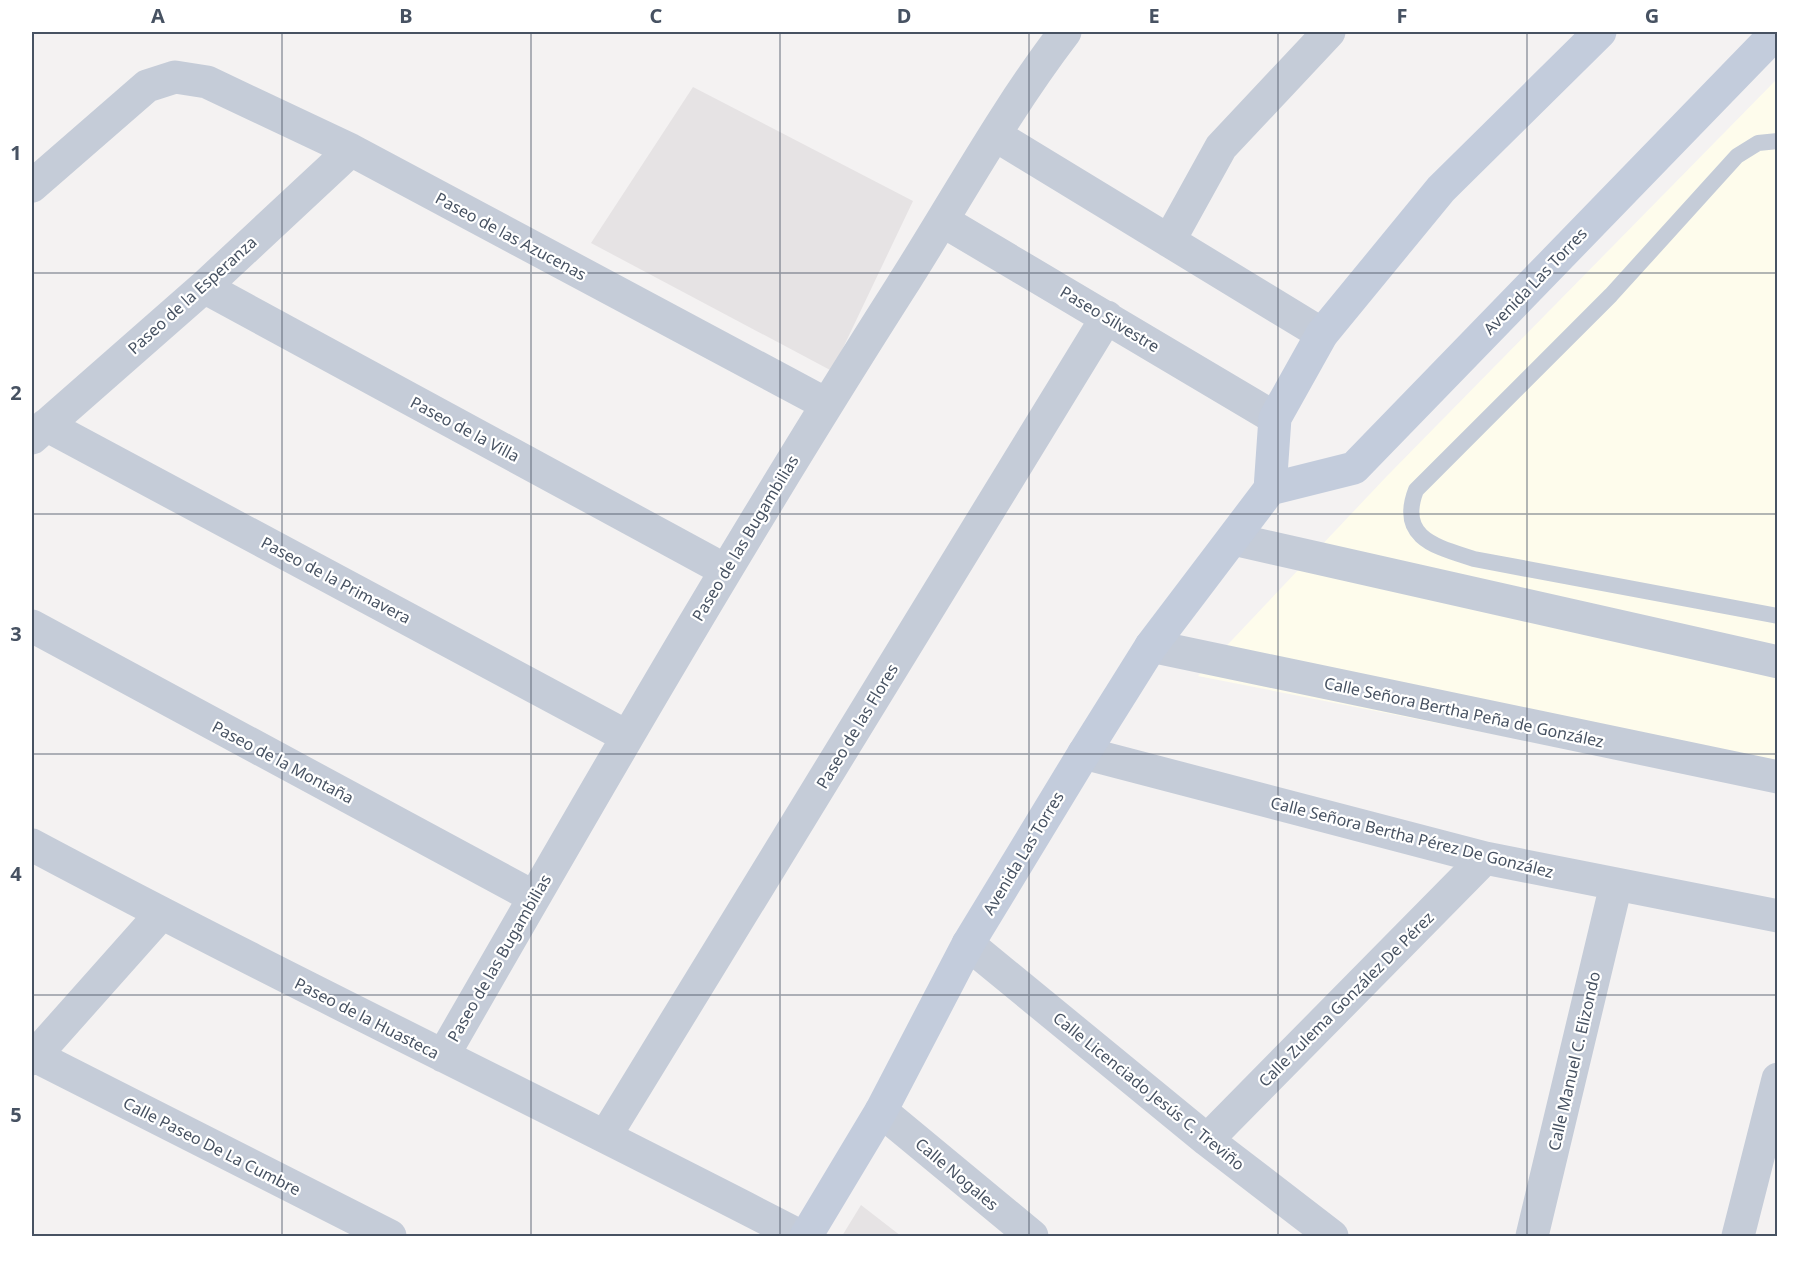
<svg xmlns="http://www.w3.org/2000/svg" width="1809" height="1268" font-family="'Noto Sans',sans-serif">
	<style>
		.commercial { fill: #fefcec }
		.education { fill: #e6e3e4 }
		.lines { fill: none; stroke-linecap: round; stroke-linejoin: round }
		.lane { stroke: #c5ccd8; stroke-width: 16 }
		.street { stroke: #c5ccd8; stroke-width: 33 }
		.secondary { stroke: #c3ccdc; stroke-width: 33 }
		.grid { fill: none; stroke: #475262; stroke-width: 1.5; stroke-opacity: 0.55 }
		.labels { text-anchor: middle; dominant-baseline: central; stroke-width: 4.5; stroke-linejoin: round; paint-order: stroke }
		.street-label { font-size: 16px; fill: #475262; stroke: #fff }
		.neatline { fill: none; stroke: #475262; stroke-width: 2 }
		.grid-label { font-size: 20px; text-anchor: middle; font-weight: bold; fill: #475262 }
	</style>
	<rect width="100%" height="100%" fill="#f4f2f2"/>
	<path class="commercial" d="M 1777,79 L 1777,790 L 1198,676 L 1387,476 Z"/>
	<path class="education" d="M 693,87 L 913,201 L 832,371 L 591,243 Z
		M 861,1205 L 901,1236 L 842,1236 Z"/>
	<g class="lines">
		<path class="lane" d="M 1778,141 L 1758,143 L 1737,156 L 1611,295 L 1416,490 C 1397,539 1438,547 1474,559 L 1778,616"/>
		<path class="street" d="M 995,135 L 1322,334
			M 32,186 L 147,86 L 175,77 L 207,82 L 351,150 L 826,404
			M 943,221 L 1275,418
			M 1169,241 L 1221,147 L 1329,32
			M 204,287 L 725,570
			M 46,425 L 626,736
			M 32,438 L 204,287 L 351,150
			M 1233,539 L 1778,662
			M 32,626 L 534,897
			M 1151,646 L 1778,777
			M 1084,753 L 1485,858 L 1778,916
			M 32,845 C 285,980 545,1104 800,1236
			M 968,944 L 1207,1140 L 1332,1236
			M 35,1056 L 390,1236
			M 443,1056 C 591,798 739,541 899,290 C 954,204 1003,113 1065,32
			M 32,1059 L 161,914
			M 881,1111 L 1032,1236
			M 606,1135 L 1107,317
			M 1207,1140 L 1485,858
			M 1532,1236 L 1616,885
			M 1738,1236 L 1778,1079"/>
		<path class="secondary" d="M 1270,489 L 1354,468 L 1777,32
			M 806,1236 L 881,1111 L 968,944 L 1084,753 L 1151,646 L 1270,489 L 1275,418 L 1322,334 L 1441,189 L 1600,32"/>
	</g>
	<path class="grid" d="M 282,32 L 282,1236M 531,32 L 531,1236M 780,32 L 780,1236M 1029,32 L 1029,1236M 1278,32 L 1278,1236M 1527,32 L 1527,1236M 32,273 L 1778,273M 32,514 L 1778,514M 32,754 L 1778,754M 32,995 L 1778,995"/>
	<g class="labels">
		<g class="street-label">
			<text transform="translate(511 236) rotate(28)">Paseo de las Azucenas</text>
			<text transform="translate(1535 281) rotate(-46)">Avenida Las Torres</text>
			<text transform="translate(192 295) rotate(-42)">Paseo de la Esperanza</text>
			<text transform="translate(1110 319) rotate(31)">Paseo Silvestre</text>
			<text transform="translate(465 429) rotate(28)">Paseo de la Villa</text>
			<text transform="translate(745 538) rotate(-59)">Paseo de las Bugambilias</text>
			<text transform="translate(336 580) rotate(28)">Paseo de la Primavera</text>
			<text transform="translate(1464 712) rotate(12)">Calle Señora Bertha Peña de González</text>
			<text transform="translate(857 726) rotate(-59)">Paseo de las Flores</text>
			<text transform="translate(283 762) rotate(28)">Paseo de la Montaña</text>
			<text transform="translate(1412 837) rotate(14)">Calle Señora Bertha Pérez De González</text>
			<text transform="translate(1023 853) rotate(-59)">Avenida Las Torres</text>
			<text transform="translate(499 958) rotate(-60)">Paseo de las Bugambilias</text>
			<text transform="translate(1346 999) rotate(-45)">Calle Zulema González De Pérez</text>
			<text transform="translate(367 1018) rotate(27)">Paseo de la Huasteca</text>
			<text transform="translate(1574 1061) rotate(-77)">Calle Manuel C. Elizondo</text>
			<text transform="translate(1149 1091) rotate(39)">Calle Licenciado Jesús C. Treviño</text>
			<text transform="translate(212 1146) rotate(27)">Calle Paseo De La Cumbre</text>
			<text transform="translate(957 1174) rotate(40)">Calle Nogales</text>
		</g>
	</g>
	<rect width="1809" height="1268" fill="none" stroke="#ffffff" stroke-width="66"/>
	<rect x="33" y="33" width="1743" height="1202" class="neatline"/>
	<g class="grid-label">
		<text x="158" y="23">A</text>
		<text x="406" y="23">B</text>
		<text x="656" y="23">C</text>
		<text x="904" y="23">D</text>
		<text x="1154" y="23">E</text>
		<text x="1402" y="23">F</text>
		<text x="1652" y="23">G</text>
		<text x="16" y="160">1</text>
		<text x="16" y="400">2</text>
		<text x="16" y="641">3</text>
		<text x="16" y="881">4</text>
		<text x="16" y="1122">5</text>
	</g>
</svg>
